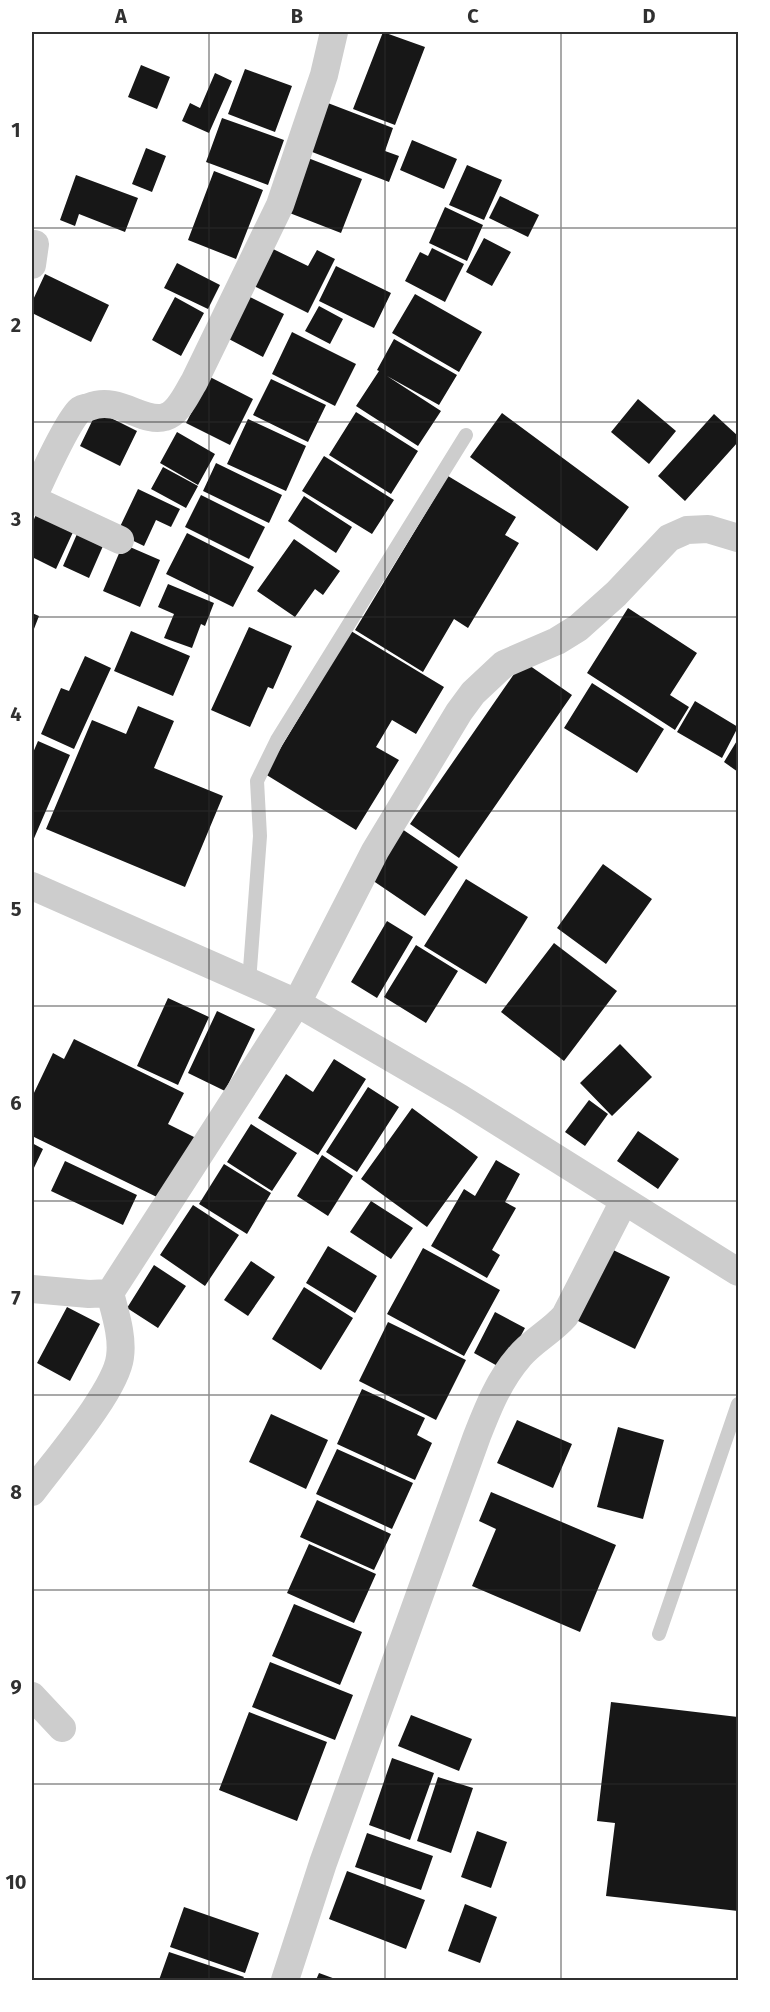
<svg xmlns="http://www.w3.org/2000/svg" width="770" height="2012" font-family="'Fira Sans',sans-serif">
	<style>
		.building { fill: #171717 }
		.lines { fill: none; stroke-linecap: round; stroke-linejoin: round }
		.service { stroke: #cdcdcd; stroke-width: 14 }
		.minor { stroke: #cdcdcd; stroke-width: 28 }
		.grid { fill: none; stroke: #303030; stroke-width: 1.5; stroke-opacity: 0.55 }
		.neatline { fill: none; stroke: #303030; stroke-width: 2 }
		.grid-label { font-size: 20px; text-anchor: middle; font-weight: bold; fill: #303030 }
	</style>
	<rect width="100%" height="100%" fill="#fff"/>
	<path class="building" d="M 383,32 L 425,47 L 395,125 L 353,109 Z
		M 141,65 L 170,77 L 157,109 L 128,97 Z
		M 245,69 L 292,86 L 275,132 L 228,114 Z
		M 215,73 L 232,81 L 209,133 L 182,121 L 190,103 L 200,108 Z
		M 320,100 L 393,128 L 385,151 L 399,156 L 389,182 L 302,148 Z
		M 222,118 L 284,140 L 268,185 L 206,162 Z
		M 412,140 L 457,159 L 444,189 L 400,170 Z
		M 146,148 L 166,156 L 152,192 L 132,184 Z
		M 308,158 L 362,179 L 341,233 L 287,212 Z
		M 467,165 L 502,180 L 484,220 L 449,205 Z
		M 214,171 L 263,190 L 236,259 L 188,240 Z
		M 76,175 L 138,198 L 125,232 L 79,214 L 75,226 L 60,220 Z
		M 500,196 L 539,215 L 528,237 L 489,218 Z
		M 445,207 L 483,225 L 467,261 L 429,243 Z
		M 484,238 L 511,252 L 492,286 L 466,272 Z
		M 271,248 L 308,266 L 317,250 L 335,259 L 308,313 L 252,285 Z
		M 432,248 L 464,264 L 445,302 L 405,281 L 420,252 L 428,256 Z
		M 177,263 L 220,285 L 208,309 L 164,288 Z
		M 336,266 L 391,293 L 374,328 L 319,301 Z
		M 45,274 L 109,305 L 91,342 L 32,313 L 32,302 Z
		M 415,294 L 482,332 L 459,372 L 392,333 Z
		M 246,295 L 284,314 L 263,357 L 225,337 Z
		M 175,297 L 204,313 L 181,356 L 152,340 Z
		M 319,306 L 343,319 L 330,344 L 305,331 Z
		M 292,332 L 356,364 L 335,406 L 272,374 Z
		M 394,339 L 457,375 L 439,405 L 387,376 L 441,411 L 418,446 L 356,406 L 379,371 L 377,370 Z
		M 210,377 L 253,399 L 230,445 L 186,423 Z
		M 271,379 L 326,405 L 308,442 L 253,415 Z
		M 638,399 L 676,431 L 649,464 L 611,432 Z
		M 97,411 L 137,431 L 120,466 L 80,446 Z
		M 356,412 L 418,451 L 391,494 L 329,455 Z
		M 502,413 L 629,507 L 597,551 L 470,457 Z
		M 714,414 L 738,436 L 738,442 L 685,501 L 658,476 Z
		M 248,419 L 306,446 L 286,491 L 227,464 Z
		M 177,432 L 215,454 L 198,485 L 160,463 Z
		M 324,456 L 394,500 L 372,534 L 302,491 Z
		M 216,463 L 282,495 L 269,523 L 203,491 Z
		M 163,467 L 198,486 L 186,508 L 151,489 Z
		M 448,476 L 516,517 L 505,535 L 519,543 L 468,628 L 454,619 L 423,672 L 355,630 Z
		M 138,489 L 180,509 L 171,527 L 156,520 L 144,546 L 117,533 Z
		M 201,495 L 265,527 L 249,559 L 185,527 Z
		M 304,496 L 352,527 L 336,553 L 288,521 Z
		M 37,512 L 74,530 L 56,569 L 32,557 L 32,524 Z
		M 187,533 L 254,567 L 233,607 L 166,574 Z
		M 77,534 L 103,546 L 89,578 L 63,566 Z
		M 294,539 L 340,571 L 323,595 L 315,589 L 295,617 L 257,591 Z
		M 123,544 L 160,560 L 140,607 L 103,591 Z
		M 168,584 L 214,603 L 205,626 L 201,624 L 192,648 L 164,638 L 174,614 L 158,607 Z
		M 628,608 L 697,653 L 670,695 L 689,707 L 675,730 L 587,673 Z
		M 32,613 L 39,616 L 32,634 Z
		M 249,627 L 292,646 L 273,689 L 268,687 L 250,727 L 211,710 Z
		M 131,631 L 190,656 L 173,696 L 114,671 Z
		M 351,631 L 444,687 L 416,734 L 392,720 L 376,747 L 399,760 L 356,830 L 265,774 Z
		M 85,656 L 111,668 L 74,749 L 41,734 L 61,688 L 69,691 Z
		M 523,661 L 572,695 L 459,858 L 410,824 Z
		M 592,683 L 664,729 L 637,773 L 564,728 Z
		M 695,701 L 738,727 L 722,758 L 677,732 Z
		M 138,706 L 174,721 L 154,768 L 223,796 L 185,887 L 46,829 L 92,720 L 126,734 Z
		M 738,739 L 738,772 L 724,762 Z
		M 38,741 L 70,755 L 32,843 L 32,755 Z
		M 402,829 L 458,867 L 425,916 L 369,878 Z
		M 603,864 L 652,899 L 606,964 L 557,928 Z
		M 466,879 L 528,917 L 486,984 L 424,946 Z
		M 387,921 L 413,937 L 377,998 L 351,982 Z
		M 554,943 L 617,991 L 564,1061 L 501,1012 Z
		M 416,945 L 458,971 L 426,1023 L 384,997 Z
		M 168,998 L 209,1017 L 178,1085 L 137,1066 Z
		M 217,1011 L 255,1029 L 225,1091 L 188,1073 Z
		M 74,1039 L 184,1093 L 168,1124 L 196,1138 L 165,1201 L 32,1136 L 32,1097 L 53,1053 L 64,1059 Z
		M 620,1044 L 652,1077 L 612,1116 L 580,1083 Z
		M 334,1059 L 366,1079 L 318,1155 L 258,1118 L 286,1074 L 313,1092 Z
		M 368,1087 L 399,1107 L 357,1172 L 326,1152 Z
		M 589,1100 L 608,1114 L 585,1146 L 565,1132 Z
		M 412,1108 L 478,1157 L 427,1227 L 361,1179 Z
		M 251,1124 L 297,1153 L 272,1191 L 227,1162 Z
		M 638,1131 L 679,1159 L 658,1189 L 617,1161 Z
		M 32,1143 L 43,1149 L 32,1172 Z
		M 322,1155 L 353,1176 L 328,1216 L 297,1196 Z
		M 496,1160 L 520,1174 L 505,1202 L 516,1208 L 492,1250 L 500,1255 L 487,1278 L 431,1246 L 464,1189 L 475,1196 Z
		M 65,1161 L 137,1195 L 123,1225 L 51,1191 Z
		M 224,1164 L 271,1193 L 247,1234 L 199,1204 Z
		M 371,1201 L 413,1228 L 391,1259 L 350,1232 Z
		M 193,1205 L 239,1235 L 205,1286 L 160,1255 Z
		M 328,1246 L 377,1276 L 355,1313 L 306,1283 Z
		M 423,1248 L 500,1290 L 464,1356 L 387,1314 Z
		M 611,1249 L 670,1277 L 635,1349 L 576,1320 Z
		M 251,1261 L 275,1277 L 248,1316 L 224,1300 Z
		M 154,1265 L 186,1286 L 158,1328 L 127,1308 Z
		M 304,1287 L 353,1318 L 321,1370 L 272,1339 Z
		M 67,1307 L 100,1324 L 70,1381 L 37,1363 Z
		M 495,1312 L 525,1328 L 503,1369 L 474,1353 Z
		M 388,1322 L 466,1360 L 436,1420 L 359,1381 Z
		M 362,1389 L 425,1418 L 417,1435 L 432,1443 L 415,1480 L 337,1444 Z
		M 271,1414 L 328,1440 L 306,1489 L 249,1462 Z
		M 517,1420 L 572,1444 L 553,1488 L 497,1463 Z
		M 618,1427 L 664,1440 L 643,1519 L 597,1507 Z
		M 337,1449 L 413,1483 L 392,1529 L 316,1494 Z
		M 491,1492 L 616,1545 L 580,1632 L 472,1586 L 496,1529 L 479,1521 Z
		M 317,1500 L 391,1534 L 374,1570 L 300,1537 Z
		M 309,1544 L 376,1574 L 354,1623 L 287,1593 Z
		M 294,1604 L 362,1632 L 340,1685 L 272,1656 Z
		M 270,1662 L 353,1695 L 335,1740 L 252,1707 Z
		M 611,1702 L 738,1717 L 738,1911 L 606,1896 L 615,1823 L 597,1821 Z
		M 249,1712 L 327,1742 L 297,1821 L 219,1790 Z
		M 411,1715 L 472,1739 L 459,1771 L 398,1746 Z
		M 392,1758 L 434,1773 L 410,1840 L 369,1825 Z
		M 438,1777 L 473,1788 L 451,1853 L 417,1841 Z
		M 477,1831 L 507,1842 L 491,1888 L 461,1877 Z
		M 367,1833 L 433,1856 L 421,1890 L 355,1867 Z
		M 347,1871 L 425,1900 L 406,1949 L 329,1919 Z
		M 465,1904 L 497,1917 L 480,1963 L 448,1951 Z
		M 184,1907 L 259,1933 L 245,1973 L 170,1947 Z
		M 169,1952 L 244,1977 L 242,1980 L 159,1980 Z
		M 319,1973 L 338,1980 L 316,1980 Z"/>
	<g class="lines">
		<path class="service" d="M 249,982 L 260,836 L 257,781 L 277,740 L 466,435
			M 659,1634 L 738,1404"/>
		<path class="minor" d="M 32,265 L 35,244
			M 32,499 L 120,540
			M 32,500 C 40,482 68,420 80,410 C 83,408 86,408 89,407 C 119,395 143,424 165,417 C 179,413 187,393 194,382 L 280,205 L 324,75 L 334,32
			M 32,886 L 297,1003 L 460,1098 L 738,1272
			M 32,1289 L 89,1294 L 110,1293 L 297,1003 L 375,851 L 459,712 L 473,693 L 504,664 L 557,641 L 578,628 L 616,594 L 669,538 L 687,530 L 708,529 L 738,538
			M 32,1492 C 54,1462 116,1391 120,1357 C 123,1336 115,1313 110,1293
			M 32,1696 L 62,1728
			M 285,1980 L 323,1863 L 477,1436 C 488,1408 499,1380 519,1357 C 532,1341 551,1332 565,1316 L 624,1201"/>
	</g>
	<path class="grid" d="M 209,32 L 209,1980M 385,32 L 385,1980M 561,32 L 561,1980M 32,228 L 738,228M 32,422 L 738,422M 32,617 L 738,617M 32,811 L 738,811M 32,1006 L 738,1006M 32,1201 L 738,1201M 32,1395 L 738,1395M 32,1590 L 738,1590M 32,1784 L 738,1784"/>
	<rect width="770" height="2012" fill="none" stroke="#ffffff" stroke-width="66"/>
	<rect x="33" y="33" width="704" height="1946" class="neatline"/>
	<g class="grid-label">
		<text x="121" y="23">A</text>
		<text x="297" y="23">B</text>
		<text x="473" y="23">C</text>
		<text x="649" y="23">D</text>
		<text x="16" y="137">1</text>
		<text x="16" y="332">2</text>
		<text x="16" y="526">3</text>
		<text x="16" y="721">4</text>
		<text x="16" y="916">5</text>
		<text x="16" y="1110">6</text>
		<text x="16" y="1305">7</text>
		<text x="16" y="1499">8</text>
		<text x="16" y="1694">9</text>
		<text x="16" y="1889">10</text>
	</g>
</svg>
